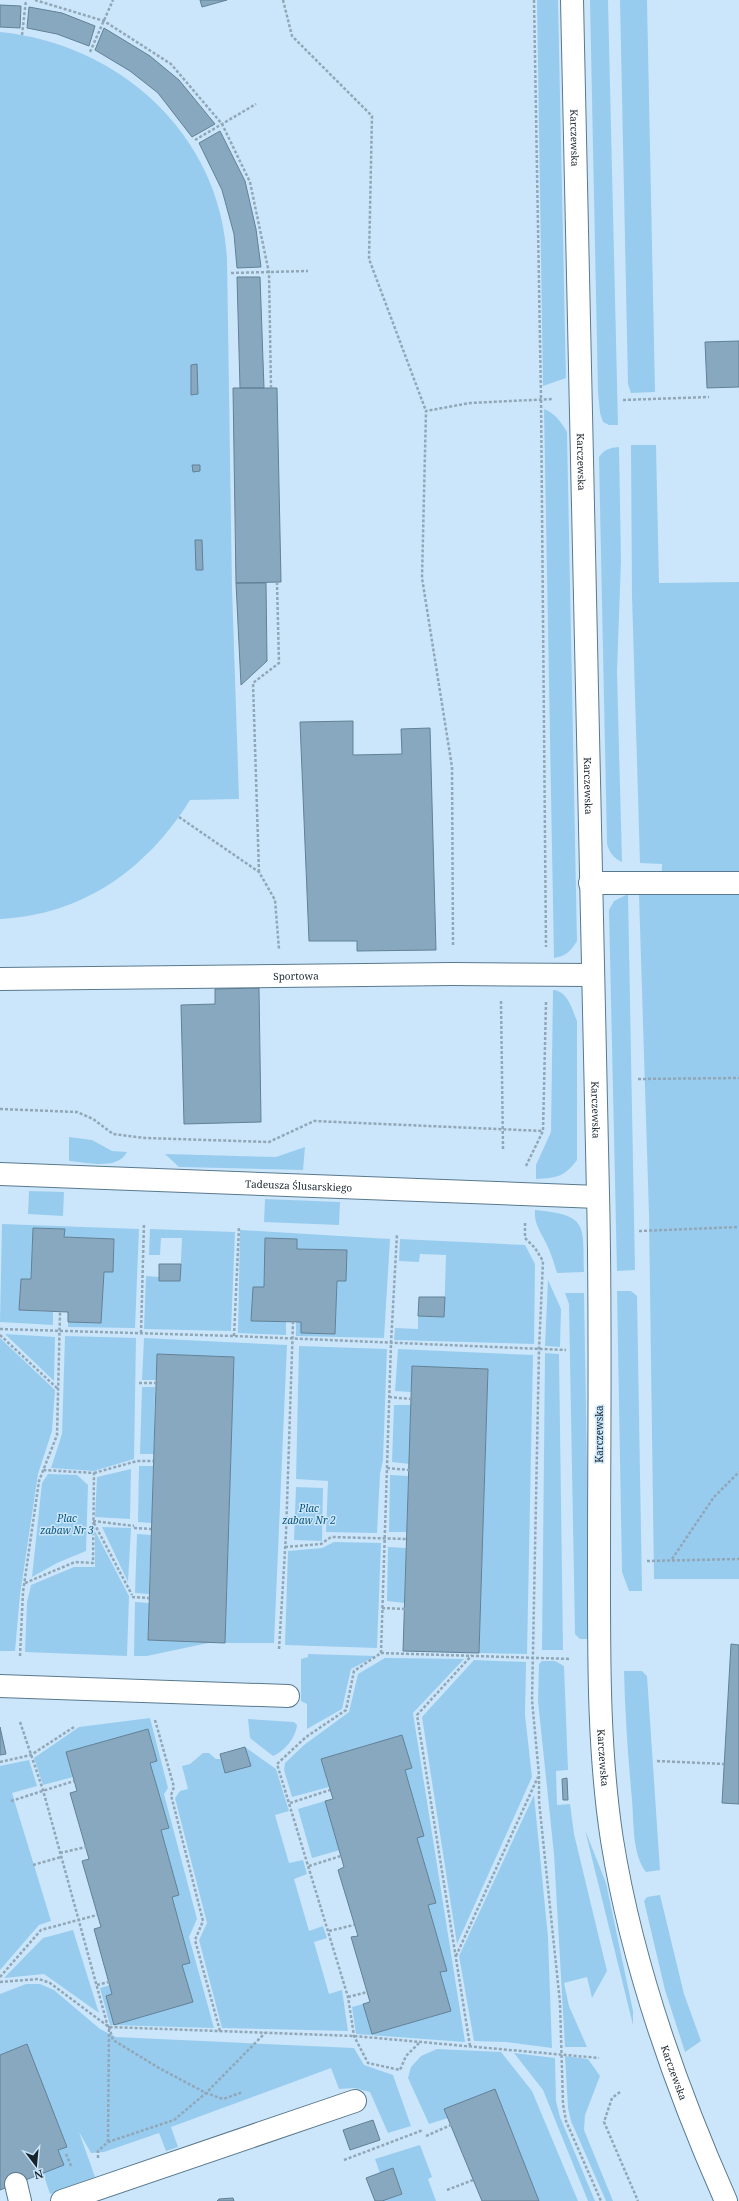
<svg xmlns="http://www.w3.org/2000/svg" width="739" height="2201" font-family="'Noto Serif',serif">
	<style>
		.green { fill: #98ccef }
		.building { fill: #87a8be; stroke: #618197 }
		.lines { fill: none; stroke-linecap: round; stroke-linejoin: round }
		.minor-casing { stroke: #59798e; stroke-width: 24 }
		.major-casing { stroke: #59798e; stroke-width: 24 }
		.path { stroke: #91a7b7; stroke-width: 2.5; stroke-dasharray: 3 2; stroke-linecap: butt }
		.minor { stroke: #fff; stroke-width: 22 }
		.major { stroke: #fff; stroke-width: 22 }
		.labels { text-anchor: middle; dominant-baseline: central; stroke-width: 3; stroke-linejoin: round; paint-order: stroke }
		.street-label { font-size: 10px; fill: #17242c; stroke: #cbe6fa }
		.park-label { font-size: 10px; font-style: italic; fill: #08557b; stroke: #cbe6fa }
	</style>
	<rect width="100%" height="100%" fill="#cbe6fa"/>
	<path class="green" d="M 537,0 L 558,0 L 565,334 L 566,378 L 543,386 Z
		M 590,0 L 608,0 L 618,425 L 609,425 L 603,422 L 600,413 L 598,393 Z
		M 620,0 L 647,0 L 655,392 L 631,393 L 628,384 Z
		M 0,32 C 120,44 221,135 227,259 L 232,587 L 239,799 L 190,800 C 147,869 83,915 0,919 Z
		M 544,409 C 555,413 561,422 567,432 L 577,941 C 571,951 566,956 554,958 Z
		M 631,445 L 656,445 L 659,583 L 739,582 L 739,1579 L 654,1579 L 649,1215 L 639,895 L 661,895 L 662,864 L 640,863 L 632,596 Z
		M 619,447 L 621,561 L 617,672 L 622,862 C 614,858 610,854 607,844 L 599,457 C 605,449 609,448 619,447 Z
		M 628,894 L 635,1270 L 617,1271 L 609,910 L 614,901 Z
		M 553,990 C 568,991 572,1009 577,1021 L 577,1160 C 564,1177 557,1178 536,1179 L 536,1165 L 551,1132 Z
		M 69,1137 L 92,1140 L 112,1151 L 127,1152 C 117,1171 87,1162 69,1161 Z
		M 305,1147 L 303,1170 L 179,1167 L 165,1154 L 276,1157 Z
		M 29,1191 L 64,1192 L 63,1216 L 28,1214 Z
		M 265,1199 L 340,1202 L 339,1225 L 264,1222 Z
		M 535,1210 C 588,1215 583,1224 584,1272 L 557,1273 C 554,1263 551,1253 546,1243 C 540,1231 534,1224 535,1210 Z
		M 2,1224 L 139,1229 L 135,1328 L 68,1327 L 68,1322 L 101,1323 L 104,1272 L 113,1272 L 114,1239 L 64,1237 L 65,1229 L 33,1228 L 31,1279 L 21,1279 L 19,1310 L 53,1312 L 53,1325 L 0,1322 Z
		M 150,1229 L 235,1232 L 231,1331 L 144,1329 L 146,1276 L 159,1277 L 159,1281 L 180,1281 L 182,1238 L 161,1238 L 160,1255 L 149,1255 Z
		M 240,1230 L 390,1239 L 384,1338 L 296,1336 L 296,1322 L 301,1322 L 301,1333 L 335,1333 L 337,1281 L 346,1281 L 346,1250 L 297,1249 L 265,1239 L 264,1287 L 253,1287 L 251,1321 L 286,1322 L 286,1335 L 238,1333 Z
		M 400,1239 L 525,1245 L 535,1264 L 534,1344 L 394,1340 L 395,1328 L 418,1329 L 418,1316 L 444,1317 L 446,1255 L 420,1254 L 419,1262 L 399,1261 Z
		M 548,1280 L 561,1309 L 560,1347 L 545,1346 Z
		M 617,1291 L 631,1291 L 637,1296 L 642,1591 L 629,1591 L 622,1572 Z
		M 565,1293 L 584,1293 L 590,1639 L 580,1639 L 575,1634 L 569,1304 Z
		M 5,1334 L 55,1337 L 54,1381 Z
		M 65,1336 L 136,1338 L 134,1459 L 94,1471 L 51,1468 L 62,1434 Z
		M 0,1338 L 55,1390 L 52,1431 L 38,1474 L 20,1595 L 15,1651 L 0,1651 Z
		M 144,1338 L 287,1345 L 274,1643 L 225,1643 L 234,1357 L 157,1354 L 156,1380 L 142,1380 Z
		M 299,1346 L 387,1349 L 383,1460 L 380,1474 L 377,1533 L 326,1532 L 328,1481 L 296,1479 Z
		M 398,1349 L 533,1355 L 527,1654 L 479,1653 L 488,1369 L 413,1366 L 411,1392 L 395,1391 Z
		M 545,1353 L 559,1354 L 563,1650 L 542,1650 Z
		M 142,1387 L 155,1387 L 154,1454 L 140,1454 Z
		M 394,1405 L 411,1405 L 409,1464 L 392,1462 Z
		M 139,1466 L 153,1466 L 152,1523 L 138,1522 Z
		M 131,1469 L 130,1519 L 95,1517 L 97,1477 Z
		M 48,1474 L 77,1475 L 88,1485 L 86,1551 L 57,1563 L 32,1577 L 42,1483 Z
		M 390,1475 L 408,1476 L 407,1532 L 389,1532 Z
		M 296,1487 L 323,1488 L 322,1541 L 294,1540 Z
		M 102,1527 L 131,1528 L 128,1582 Z
		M 95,1531 L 129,1596 L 127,1656 L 25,1652 L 27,1602 L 31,1585 L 74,1567 L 95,1567 Z
		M 137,1534 L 151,1535 L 149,1594 L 135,1593 Z
		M 334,1542 L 381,1543 L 377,1648 L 285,1645 L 288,1551 L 322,1548 Z
		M 388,1547 L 406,1548 L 405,1603 L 387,1601 Z
		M 135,1602 L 149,1603 L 148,1640 L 213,1642 L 147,1656 L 134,1656 Z
		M 308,1654 L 376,1656 L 351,1669 L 342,1709 L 307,1729 L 307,1704 L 301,1701 L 301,1659 L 308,1657 Z
		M 385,1658 L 464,1659 L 413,1713 L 465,2042 L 356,2034 L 352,2007 L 363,2004 L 372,2034 L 451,2011 L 440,1972 L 446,1971 L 428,1905 L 435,1903 L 417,1838 L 405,1770 L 412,1768 L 402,1735 L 321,1759 L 329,1787 L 292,1797 L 284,1770 L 285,1763 L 304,1745 L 349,1712 L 358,1674 Z
		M 474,1660 L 526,1662 L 525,1715 L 532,1777 L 457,1944 L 422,1717 Z
		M 542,1661 L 555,1661 L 564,1666 L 568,1770 L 556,1771 L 557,1805 L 570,1804 L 574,1834 L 607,1971 L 592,1998 L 587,1977 L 564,1983 L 569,2006 L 587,2047 L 565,2047 L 554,1854 L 538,1701 L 539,1664 Z
		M 624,1671 L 642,1671 L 647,1676 L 660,1870 L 646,1872 C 632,1854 634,1823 632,1800 C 628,1757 625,1714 624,1671 Z
		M 150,1718 L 168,1788 L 164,1794 L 197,1919 L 189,1937 L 214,2028 L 110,2025 L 100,1988 L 110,1985 L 112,1994 L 106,1996 L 114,2025 L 193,2002 L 182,1965 L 190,1963 L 172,1897 L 179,1895 L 161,1830 L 169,1828 L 150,1763 L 157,1761 L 148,1729 L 66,1752 L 73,1777 L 43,1785 L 34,1758 L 79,1727 Z
		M 248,1719 L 294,1722 L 297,1725 C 296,1737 285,1751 273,1756 L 250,1738 Z
		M 245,1747 L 276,1769 L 289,1811 L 275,1815 L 289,1863 L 303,1860 L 307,1874 L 294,1879 L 309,1931 L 323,1926 L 327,1938 L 314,1942 L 329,1994 L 342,1990 L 348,2031 L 222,2028 L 199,1940 L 207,1923 L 175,1798 L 180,1791 L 188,1789 L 182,1766 L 190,1764 L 203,1753 L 209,1753 L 216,1759 L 221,1759 L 225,1773 L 250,1766 Z
		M 29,1760 L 37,1786 L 12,1793 L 51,1921 L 39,1925 L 0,1970 L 0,1766 Z
		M 534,1795 L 548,1937 L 552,2048 L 506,2042 L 474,2041 L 459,1956 Z
		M 325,1801 L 340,1850 L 312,1858 L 298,1809 Z
		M 585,1830 L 606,1883 L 633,2011 L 633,2025 Z
		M 660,1895 L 684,1994 L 701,2041 L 685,2052 L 665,1990 L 644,1901 L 647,1897 Z
		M 73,1930 L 99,2013 L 44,1974 L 4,1978 L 43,1938 Z
		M 26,1984 L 40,1984 L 54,1990 L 100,2029 L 116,2037 L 354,2048 L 364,2065 L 393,2075 L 411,2126 L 388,2133 L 370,2092 L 354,2088 L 339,2089 L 331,2068 L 171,2127 L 178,2147 L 166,2151 L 159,2133 L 104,2152 L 91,2153 L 79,2132 L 95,2177 L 50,2194 L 43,2173 L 64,2165 L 58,2150 L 67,2147 L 27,2045 L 0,2055 L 0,1994 Z
		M 437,2049 L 501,2052 L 532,2091 L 578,2201 L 539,2201 L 495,2089 L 445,2109 L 448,2118 L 429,2124 L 408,2078 L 411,2067 L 421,2056 Z
		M 514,2053 L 555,2058 L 556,2101 L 560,2117 L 595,2201 L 588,2201 L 543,2090 Z
		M 565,2056 L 588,2059 L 600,2076 L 585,2115 L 584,2130 L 613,2201 L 606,2201 L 571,2121 L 568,2108 Z
		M 420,2145 L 432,2177 L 428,2179 L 436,2201 L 382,2201 L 402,2194 L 393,2169 L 380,2173 L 375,2159 Z"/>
	<path class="building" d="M 200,0 L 227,0 L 202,7 Z
		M 0,5 L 21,6 L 20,28 L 0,27 Z
		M 29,7 L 62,13 L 95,26 L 89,46 L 57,34 L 27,28 Z
		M 104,28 L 150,56 L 179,80 L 215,124 L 192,137 L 158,93 L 130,71 L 95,50 Z
		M 220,131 L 245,181 L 256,229 L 261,267 L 237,268 L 234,234 L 222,190 L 199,143 Z
		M 237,277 L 260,277 L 264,388 L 240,388 Z
		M 739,341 L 739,387 L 707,388 L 705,342 Z
		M 197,364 L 198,394 L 191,395 L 191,365 Z
		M 233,388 L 277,388 L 281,582 L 236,583 Z
		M 192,465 L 200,465 L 200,471 L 193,472 Z
		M 195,540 L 202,540 L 203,570 L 196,570 Z
		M 236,583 L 266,583 L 267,661 L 241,685 Z
		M 353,721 L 353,755 L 402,754 L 401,729 L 430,728 L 436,950 L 357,951 L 357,941 L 309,941 L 300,722 Z
		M 259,988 L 261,1122 L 184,1124 L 181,1005 L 215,1004 L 215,989 Z
		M 33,1228 L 65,1229 L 64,1237 L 114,1239 L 113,1272 L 104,1272 L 101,1323 L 68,1322 L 68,1312 L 19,1310 L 21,1279 L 31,1279 Z
		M 265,1238 L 297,1239 L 297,1249 L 347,1250 L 346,1281 L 337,1281 L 335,1334 L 301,1333 L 301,1322 L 251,1321 L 253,1287 L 264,1287 Z
		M 159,1264 L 181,1264 L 180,1281 L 159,1281 Z
		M 419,1297 L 445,1297 L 444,1317 L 418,1316 Z
		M 157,1354 L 234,1357 L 225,1643 L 148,1640 Z
		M 412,1366 L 488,1369 L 479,1653 L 403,1651 Z
		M 731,1644 L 739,1645 L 739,1804 L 722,1803 Z
		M 0,1727 L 6,1754 L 0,1755 Z
		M 148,1729 L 157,1761 L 150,1763 L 169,1828 L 161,1830 L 179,1895 L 172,1897 L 190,1963 L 182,1965 L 193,2002 L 114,2025 L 106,1996 L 112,1994 L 94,1929 L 101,1927 L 82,1861 L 89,1859 L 70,1793 L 77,1791 L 66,1752 Z
		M 402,1735 L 412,1768 L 405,1770 L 424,1836 L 417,1838 L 436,1903 L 428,1905 L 447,1971 L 440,1972 L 451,2011 L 372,2034 L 363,2004 L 370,2002 L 351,1937 L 358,1936 L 338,1870 L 344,1867 L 325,1801 L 333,1799 L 321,1759 Z
		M 245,1747 L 251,1766 L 225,1773 L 220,1754 Z
		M 567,1778 L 568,1800 L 563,1800 L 562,1779 Z
		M 27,2044 L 67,2147 L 58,2150 L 64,2165 L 0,2190 L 0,2055 Z
		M 495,2089 L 539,2201 L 482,2201 L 444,2109 Z
		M 373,2120 L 380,2140 L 350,2150 L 343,2130 Z
		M 393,2168 L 402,2194 L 382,2201 L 375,2201 L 366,2178 Z
		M 233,2198 L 234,2201 L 217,2201 L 219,2199 Z"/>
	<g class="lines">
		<g class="minor-casing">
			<g id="minor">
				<path d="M 590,883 L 739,883"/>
				<path id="s1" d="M 0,979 L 453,974 L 592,975"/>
				<path id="s2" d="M 0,1174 L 598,1197"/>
				<path d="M 0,1686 L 288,1696"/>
				<path d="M 16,2184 L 20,2201"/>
				<path d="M 62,2201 L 355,2101"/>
			</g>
		</g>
		<g class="major-casing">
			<g id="major">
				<path id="s3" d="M 572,0 C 580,398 588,796 598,1194 C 601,1316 599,1439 599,1562 C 599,1654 598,1749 612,1840 C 632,1965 675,2086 726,2201"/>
			</g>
		</g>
		<path class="path" d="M 35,0 L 104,21 L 171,64 L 222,124 L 250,182 L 269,273 L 271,388
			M 283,0 L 292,36 L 372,116 L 369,259 L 426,411
			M 534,0 L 541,398 L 546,947
			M 22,35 L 26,0
			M 90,52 L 113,0
			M 195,140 L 256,104
			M 231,273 L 308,271
			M 623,400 L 709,397
			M 179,817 L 259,872 L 275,900 L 279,949
			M 259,872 L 253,683 L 279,663 L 277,582
			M 453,945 L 452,767 L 422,578 L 426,411 L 470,403 L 552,399
			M 501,1001 L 503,1149
			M 638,1079 L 739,1078
			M 0,1109 L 77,1112 L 93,1119 L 113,1134 L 145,1138 L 269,1142 L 314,1121 L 543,1131
			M 526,1166 L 543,1131 L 546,1002
			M 525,1223 L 525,1238 L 535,1248 L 543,1261 L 539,1350 L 532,1700 L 539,1775 L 539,1801 L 560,2003 L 563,2104 L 566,2121 L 601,2201
			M 639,1231 L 739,1227
			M 0,1329 L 234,1336 L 566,1350
			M 141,1333 L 144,1223
			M 0,1335 L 58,1389
			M 234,1336 L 239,1227
			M 139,1383 L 156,1383
			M 389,1397 L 411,1399
			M 387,1468 L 409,1470
			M 94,1473 L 137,1461 L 153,1461
			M 93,1521 L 134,1526
			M 94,1523 L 132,1595
			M 134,1528 L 151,1529
			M 285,1547 L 321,1544 L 331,1537 L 407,1539
			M 672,1559 L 714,1497 L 739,1472
			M 647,1561 L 739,1559
			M 25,1583 L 75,1562 L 93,1563 L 94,1473 L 43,1470
			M 132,1597 L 149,1598
			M 382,1608 L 405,1609
			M 279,1649 L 286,1534 L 293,1322
			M 381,1653 L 391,1343 L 397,1234
			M 20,1656 L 23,1592 L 39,1481 L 57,1435 L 60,1312
			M 155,1720 L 174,1787 L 171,1795 L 203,1921 L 195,1940 L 220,2031
			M 20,1722 L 43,1790 L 108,2027
			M 657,1761 L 724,1764
			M 0,1762 L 31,1755 L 74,1727
			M 11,1801 L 74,1781
			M 290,1803 L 330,1790
			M 60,1853 L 86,1847
			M 33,1865 L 61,1857
			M 309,1866 L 341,1856
			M 329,1931 L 354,1925
			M 456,1956 L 538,1777
			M 0,1977 L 41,1930 L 97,1915
			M 0,1982 L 39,1979 L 50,1983 L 109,2027 L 354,2036 L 599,2058
			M 97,1985 L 109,1982
			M 348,1997 L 367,1992
			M 419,2043 L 406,2056 L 400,2070 L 368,2063 L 354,2036 L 348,1997 L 277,1764 L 306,1737 L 346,1710 L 354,1671 L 381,1653 L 571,1659
			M 470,2046 L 417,1715 L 472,1655
			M 620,2092 L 612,2098 L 604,2122 L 638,2201
			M 426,2136 L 451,2125
			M 108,2142 L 109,2027 L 113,2040 L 159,2068 L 206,2093 L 223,2099 L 243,2092
			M 66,2154 L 72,2168
			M 98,2158 L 98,2151 L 108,2142 L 174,2120 L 206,2093 L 265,2033
			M 344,2160 L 423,2130
			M 447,2190 L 473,2180"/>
		<use href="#minor" class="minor"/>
		<use href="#major" class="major"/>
	</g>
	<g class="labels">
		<g class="street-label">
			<text stroke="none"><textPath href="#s3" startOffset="138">Karczewska</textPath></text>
			<text stroke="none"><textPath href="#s3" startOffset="462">Karczewska</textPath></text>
			<text stroke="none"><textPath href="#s3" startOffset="786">Karczewska</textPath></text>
			<text stroke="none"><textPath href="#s1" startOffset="296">Sportowa</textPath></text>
			<text stroke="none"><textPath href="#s3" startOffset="1110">Karczewska</textPath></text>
			<text stroke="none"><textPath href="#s2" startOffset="299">Tadeusza Ślusarskiego</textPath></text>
			<text transform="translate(599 1434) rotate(-90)">Karczewska</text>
			<text stroke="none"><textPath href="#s3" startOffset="1758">Karczewska</textPath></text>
			<text stroke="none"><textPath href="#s3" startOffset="2082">Karczewska</textPath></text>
		</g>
		<g class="park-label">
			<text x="309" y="1508">Plac<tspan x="309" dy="12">zabaw Nr 2</tspan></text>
			<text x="67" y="1518">Plac<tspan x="67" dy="12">zabaw Nr 3</tspan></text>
		</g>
	</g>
	<g transform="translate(36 2165) rotate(164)" stroke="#cbe6fa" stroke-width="3" paint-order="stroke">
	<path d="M0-3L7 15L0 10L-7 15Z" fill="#17242c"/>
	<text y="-6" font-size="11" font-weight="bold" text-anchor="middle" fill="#17242c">N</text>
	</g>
</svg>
